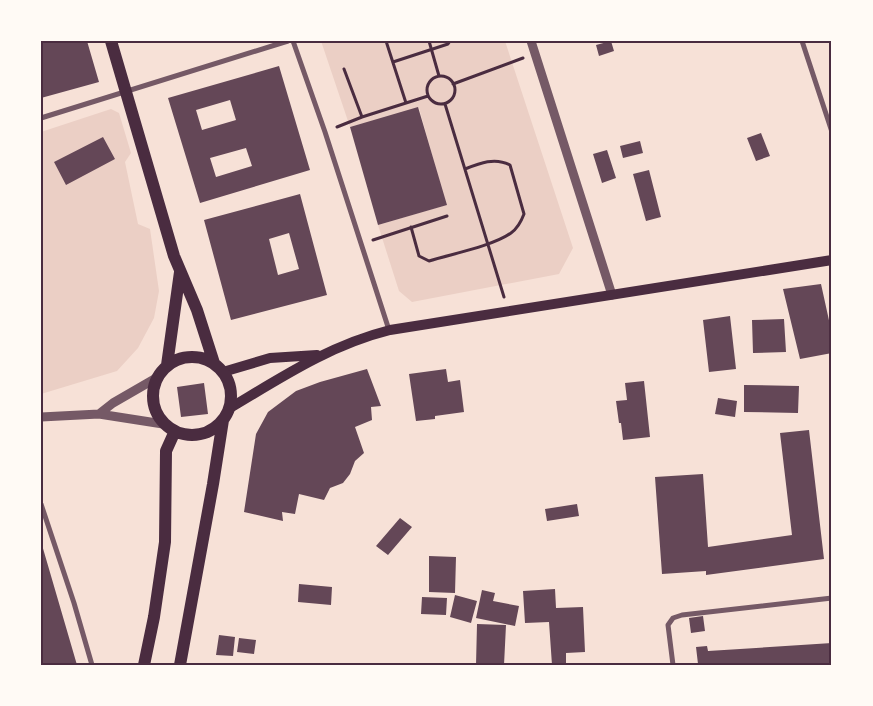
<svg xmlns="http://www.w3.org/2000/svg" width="873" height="706" font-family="Karla,sans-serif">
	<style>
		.green { fill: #ebcfc5 }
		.building { fill: #644757; fill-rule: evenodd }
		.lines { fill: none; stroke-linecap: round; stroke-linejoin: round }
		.path { stroke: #4a2c40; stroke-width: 3 }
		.minor { stroke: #755966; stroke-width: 5 }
		.tertiary { stroke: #755966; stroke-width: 9 }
		.secondary { stroke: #4a2c40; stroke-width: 10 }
		.primary { stroke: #4a2c40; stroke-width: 12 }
		.neatline { fill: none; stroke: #4a2c40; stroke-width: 2 }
	</style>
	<rect width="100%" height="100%" fill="#f7e1d7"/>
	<path class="green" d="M 321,41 L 505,41 L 573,248 L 559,274 L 412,302 L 399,291 L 378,225 L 446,205 L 419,108 L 350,127 Z
		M 111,109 L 119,113 L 131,153 L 125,162 L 138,224 L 150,229 L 159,291 L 154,318 L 138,348 L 117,371 L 41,394 L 41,132 Z"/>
	<path class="building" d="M 41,41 L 87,41 L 99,82 L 41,98 Z
		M 611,41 L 614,51 L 599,56 L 596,45 Z
		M 279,66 L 310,170 L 200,203 L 168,98 ZM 230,100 L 236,120 L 202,130 L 196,110 ZM 246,148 L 252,166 L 216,177 L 210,158 Z
		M 418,107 L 447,205 L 378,225 L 350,127 Z
		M 761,133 L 770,156 L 756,161 L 747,138 Z
		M 103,137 L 115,159 L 66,185 L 54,162 Z
		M 640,141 L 643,153 L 623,158 L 620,146 Z
		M 607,150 L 616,178 L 602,183 L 593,154 Z
		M 649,170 L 661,217 L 646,221 L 633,174 Z
		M 300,194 L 327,295 L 231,320 L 204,220 ZM 289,233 L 299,269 L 278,275 L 269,239 Z
		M 821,284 L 832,334 L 832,353 L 800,359 L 783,289 Z
		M 730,316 L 736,369 L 709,372 L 703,320 Z
		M 784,319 L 786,352 L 753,353 L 752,320 Z
		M 367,369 L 381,406 L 371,407 L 372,420 L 355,427 L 364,453 L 355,461 L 350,474 L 343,483 L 330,488 L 324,500 L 299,494 L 295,514 L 282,512 L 283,521 L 244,512 L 256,434 L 268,412 L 296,391 L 320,382 Z
		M 446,369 L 448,382 L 460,380 L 464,412 L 435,416 L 435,419 L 416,421 L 409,374 Z
		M 644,381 L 650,437 L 623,440 L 621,423 L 619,423 L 616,401 L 627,400 L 625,383 Z
		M 204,383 L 208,414 L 181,417 L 177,387 Z
		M 744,385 L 799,386 L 798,413 L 744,412 Z
		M 718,398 L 737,401 L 735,417 L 715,414 Z
		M 809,430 L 824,559 L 706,575 L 706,571 L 662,574 L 655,477 L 703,474 L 708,547 L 792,535 L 780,433 Z
		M 577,504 L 579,516 L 547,521 L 545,509 Z
		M 400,518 L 412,527 L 388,555 L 376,546 Z
		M 41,545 L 42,545 L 77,665 L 41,665 Z
		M 429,556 L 456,557 L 455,593 L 429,592 Z
		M 299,584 L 332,587 L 331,605 L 298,602 Z
		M 555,589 L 556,608 L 583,607 L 585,652 L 566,653 L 566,665 L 552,665 L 549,622 L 525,623 L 523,591 Z
		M 482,590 L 495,593 L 493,601 L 519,606 L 515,626 L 476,618 Z
		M 455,595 L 477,601 L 471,623 L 450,617 Z
		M 422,597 L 447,598 L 446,615 L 421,614 Z
		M 703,616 L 705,631 L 691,633 L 689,618 Z
		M 477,624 L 506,625 L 504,665 L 476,665 Z
		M 219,635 L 235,637 L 233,656 L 216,655 Z
		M 239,638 L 256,640 L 254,654 L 237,652 Z
		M 832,643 L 832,665 L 698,664 L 696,647 L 707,646 L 708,651 Z"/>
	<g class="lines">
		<path class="path" d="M 386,41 L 406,103
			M 429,41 L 439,76
			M 393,62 L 448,44 L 450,41
			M 344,69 L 362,117
			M427 90a14 14 0 1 1 28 0a14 14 0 1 1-28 0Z
			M 453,84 L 523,58
			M 445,104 L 504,297
			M 337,127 L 362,117 L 428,96
			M 411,227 L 419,256 L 429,261 C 451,254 493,246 511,233 C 518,228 521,222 524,214 L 510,165 C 495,157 480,163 465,169
			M 373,240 L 447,216"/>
		<path class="minor" d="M 293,41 L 325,132 L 389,330
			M 802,41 L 832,132
			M 41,118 L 288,41
			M 41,504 L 74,603 L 92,665
			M 673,665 L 668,625 L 673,618 L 682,615 L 832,598"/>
		<path class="tertiary" d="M 531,41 L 612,295
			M 99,414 L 113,403 L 158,377
			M 41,417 L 99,414 L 163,424"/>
		<path class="secondary" d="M 223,372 L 270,358 L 317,355
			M 230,408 C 282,377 330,345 390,330 L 832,260"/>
		<path class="primary" d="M 111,41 L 174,256 L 197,310 L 214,363
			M153 396a39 39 0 1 1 78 0a39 39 0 1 1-78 0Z
			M 167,365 L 180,272
			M 144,665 L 154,617 L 165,542 L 166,451 L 175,431
			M 180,665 L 213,484 L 223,420"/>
	</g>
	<rect width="873" height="706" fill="none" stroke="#fffaf5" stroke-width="85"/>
	<rect x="42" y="42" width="788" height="622" class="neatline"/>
</svg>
